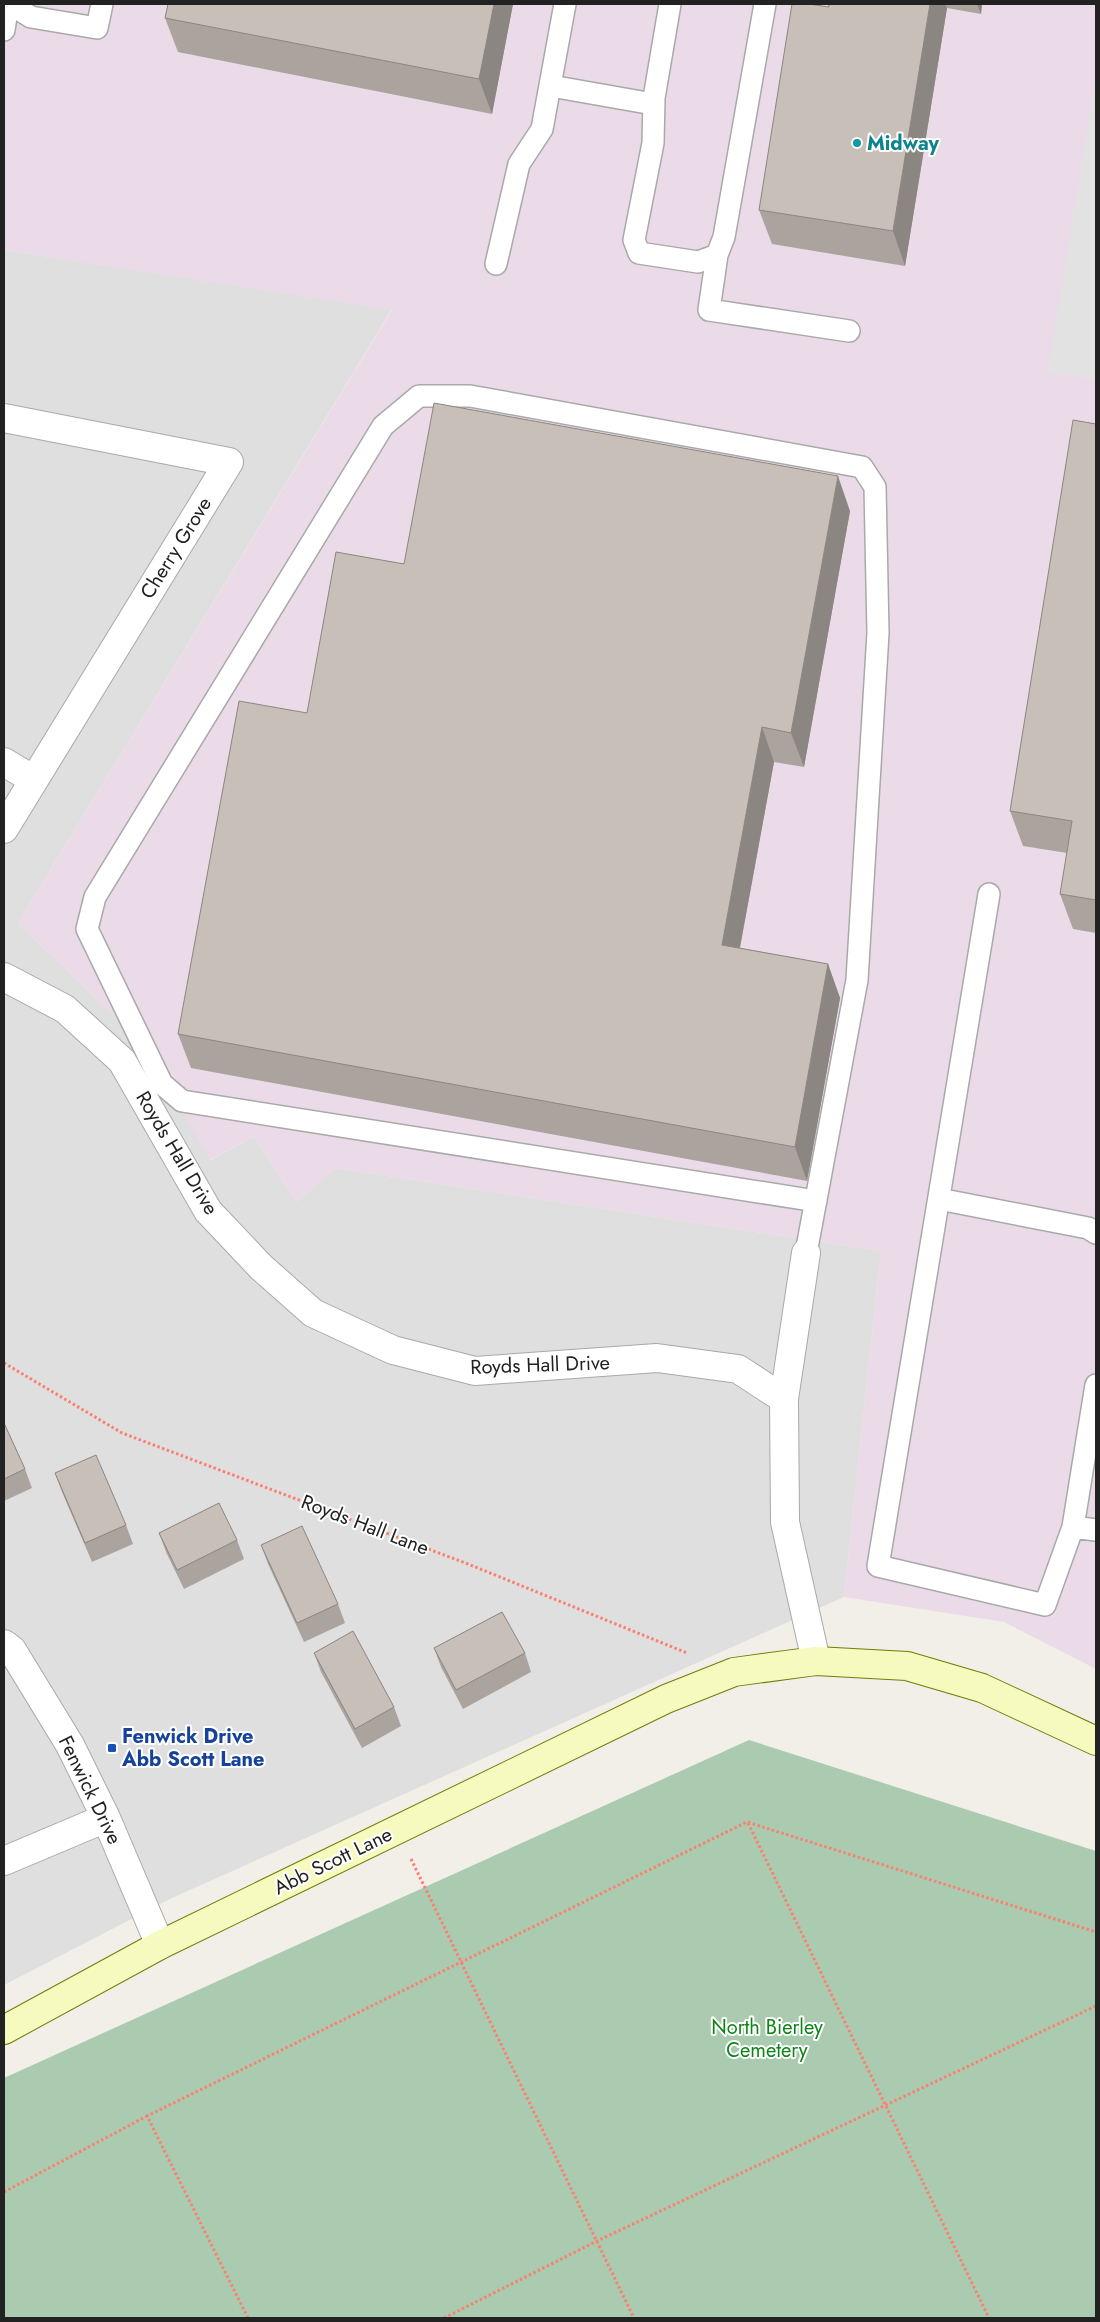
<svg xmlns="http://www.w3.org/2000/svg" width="1100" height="2322" font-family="Jost,sans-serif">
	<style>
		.residential { fill: #e0dfdf }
		.industrial { fill: #ebdbe8 }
		.cemetery { fill: #aacbaf }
		.parking { fill: #e2e2e2 }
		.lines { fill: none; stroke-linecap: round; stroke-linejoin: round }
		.lane-casing { stroke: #a9a9a9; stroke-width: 24 }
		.street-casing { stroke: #a9a9a9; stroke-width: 30 }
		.secondary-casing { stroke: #707d05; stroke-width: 30 }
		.path { stroke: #fa8072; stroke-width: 3; stroke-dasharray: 2.5 2.5; stroke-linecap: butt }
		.lane { stroke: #fff; stroke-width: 21 }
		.street { stroke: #fff; stroke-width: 28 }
		.secondary { stroke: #f7fabf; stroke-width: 28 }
		.wall { fill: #aba49e }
		.shaded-wall { fill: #8b8681 }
		.building { fill: #c7bfb8; stroke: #8b8681 }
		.culture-dot { fill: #0f9aa8; stroke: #fff; stroke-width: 2 }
		.transit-dot { fill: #1a4fb4; stroke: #fff; stroke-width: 2 }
		.labels { text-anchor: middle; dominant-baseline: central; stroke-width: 4; stroke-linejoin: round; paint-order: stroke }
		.culture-label { font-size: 20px; font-weight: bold; fill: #0d838f; stroke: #fff; text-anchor: start }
		.street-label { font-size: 20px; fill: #222; stroke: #fff }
		.transit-label { font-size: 20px; font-weight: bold; fill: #164399; stroke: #fff; text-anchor: start }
		.park-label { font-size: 20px; fill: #0c8416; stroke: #fff }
	</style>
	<rect width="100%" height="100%" fill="#f2efe9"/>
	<path class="residential" d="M 4,250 L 392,309 L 18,923 L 145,1045 L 211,1160 L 254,1136 L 296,1202 L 335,1168 L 881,1251 L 844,1597 L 172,1898 L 4,1985 Z"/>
	<path class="industrial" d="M 4,4 L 1096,4 L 1096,1669 L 1004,1622 L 844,1597 L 881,1251 L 335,1168 L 296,1202 L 254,1136 L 210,1160 L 145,1045 L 18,923 L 392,310 L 4,250 Z"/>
	<path class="cemetery" d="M 749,1740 L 1096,1851 L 1096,2318 L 4,2318 L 4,2078 Z"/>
	<path class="parking" d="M 1096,74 L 1096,380 L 1048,372 Z"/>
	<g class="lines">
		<g class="lane-casing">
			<path id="lane" d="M 10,4 L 31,17 L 97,28 L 102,4
				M 670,4 L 654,98 L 653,143 L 634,240 L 639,253 L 698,262 L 717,255 L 724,237 L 765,4
				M 4,30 L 8,4
				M 551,86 L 653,104
				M 717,255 L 709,310 L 849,331
				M 496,264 L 519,164 L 542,129 L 565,4
				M 989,894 L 878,1566 L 1045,1605 L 1073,1527 L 1096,1530
				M 939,1199 L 1088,1228 L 1096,1233
				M 806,1253 L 857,980 L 878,633 L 875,487 L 862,467 L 470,396 L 419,396 L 383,426 L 95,897 L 87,929 L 162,1084 L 182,1101 L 816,1201
				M 1073,1527 L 1096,1385"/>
		</g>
		<g class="street-casing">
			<path id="street" d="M 4,418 L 229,462 L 4,829
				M 4,762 L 34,780
				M 4,977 L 65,1009 L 122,1061 L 208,1211 L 261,1267 L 313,1313 L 393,1350 L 475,1371 L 657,1358 L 738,1369 L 784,1399
				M 806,1253 L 784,1399 L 785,1522 L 816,1661
				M 4,1644 L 12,1650 L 70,1745 L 106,1818 L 160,1945
				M 4,1861 L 106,1818"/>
		</g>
		<g class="secondary-casing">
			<path id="secondary" d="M 4,2030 L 160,1945 L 666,1699 L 734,1672 L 816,1661 L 907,1666 L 982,1688 L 1096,1741"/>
		</g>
		<path class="path" d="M 4,1363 L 122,1433 L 468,1564 L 687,1653
			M 748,1823 L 989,2318
			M 411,1859 L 634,2318
			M 4,2192 L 147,2116
			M 248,2318 L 147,2116 L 747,1822 L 1096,1932
			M 444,2318 L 597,2241 L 1096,2006"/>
		<use href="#lane" class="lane"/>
		<use href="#street" class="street"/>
		<use href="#secondary" class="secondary"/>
	</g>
	<path class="wall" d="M 168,4 L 513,4 L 492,114 L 178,52 L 165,18 Z
		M 829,4 L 982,4 L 981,14 L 947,8 L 905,266 L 772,244 L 759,210 Z
		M 1096,424 L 1096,933 L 1073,929 L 1060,894 L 1067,853 L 1023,846 L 1010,811 Z
		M 850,511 L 804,767 L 774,762 L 740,948 L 828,964 L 840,998 L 807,1181 L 191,1068 L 178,1034 L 307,713 Z
		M 4,1423 L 25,1469 L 32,1488 L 4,1501 Z
		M 55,1473 L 126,1525 L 133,1544 L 92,1562 L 62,1492 Z
		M 159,1533 L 237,1540 L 244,1559 L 184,1589 L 166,1552 Z
		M 261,1545 L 338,1604 L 345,1623 L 304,1642 L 268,1564 Z
		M 434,1648 L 525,1653 L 531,1672 L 463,1709 L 441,1667 Z
		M 314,1653 L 394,1707 L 401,1726 L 362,1748 L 321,1672 Z"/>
	<path class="shaded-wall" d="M 494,4 L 513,4 L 492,114 L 479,79 Z
		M 930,4 L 945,4 L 947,8 L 905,266 L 893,231 Z
		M 977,4 L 982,4 L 981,14 Z
		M 838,476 L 850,511 L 804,767 L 791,733 Z
		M 762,727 L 774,762 L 734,979 L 722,945 Z
		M 828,964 L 840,998 L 807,1181 L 795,1147 Z"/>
	<path class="building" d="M 168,4 L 494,4 L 479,79 L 165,18 Z
		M 792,4 L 809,4 L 829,7 L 829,4 L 930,4 L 893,231 L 759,210 Z
		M 434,403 L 838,476 L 791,733 L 762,727 L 722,945 L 828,964 L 795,1147 L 178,1034 L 239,701 L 307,713 L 336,552 L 404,564 Z
		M 1073,420 L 1096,424 L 1096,900 L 1060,894 L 1072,821 L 1010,811 Z
		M 4,1423 L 25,1469 L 4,1479 Z
		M 96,1455 L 126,1525 L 85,1543 L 55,1473 Z
		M 219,1503 L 237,1540 L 177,1570 L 159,1533 Z
		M 302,1526 L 338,1604 L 297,1623 L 261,1545 Z
		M 502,1612 L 525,1653 L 456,1690 L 434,1648 Z
		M 353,1631 L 394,1707 L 355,1729 L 314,1653 Z"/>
	<circle class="culture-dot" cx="857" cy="143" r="5"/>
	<rect class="transit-dot" x="107" y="1743" width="10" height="10" rx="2.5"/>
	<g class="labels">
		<g class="culture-label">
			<text x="867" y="143">Midway</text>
		</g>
		<g class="street-label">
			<text transform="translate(176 548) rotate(-58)">Cherry Grove</text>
			<text transform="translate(177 1153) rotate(59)">Royds Hall Drive</text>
			<text transform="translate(540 1365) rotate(-2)">Royds Hall Drive</text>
			<text transform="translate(365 1525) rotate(21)">Royds Hall Lane</text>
			<text transform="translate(90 1790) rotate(64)">Fenwick Drive</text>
			<text transform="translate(333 1861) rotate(-26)">Abb Scott Lane</text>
		</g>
		<g class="transit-label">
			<text x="122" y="1736">Fenwick Drive<tspan x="122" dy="23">Abb Scott Lane</tspan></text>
		</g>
		<g class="park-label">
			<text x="767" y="2027">North Bierley<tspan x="767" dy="23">Cemetery</tspan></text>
		</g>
	</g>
	<rect width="1100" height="2322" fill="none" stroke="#222222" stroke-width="10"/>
</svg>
